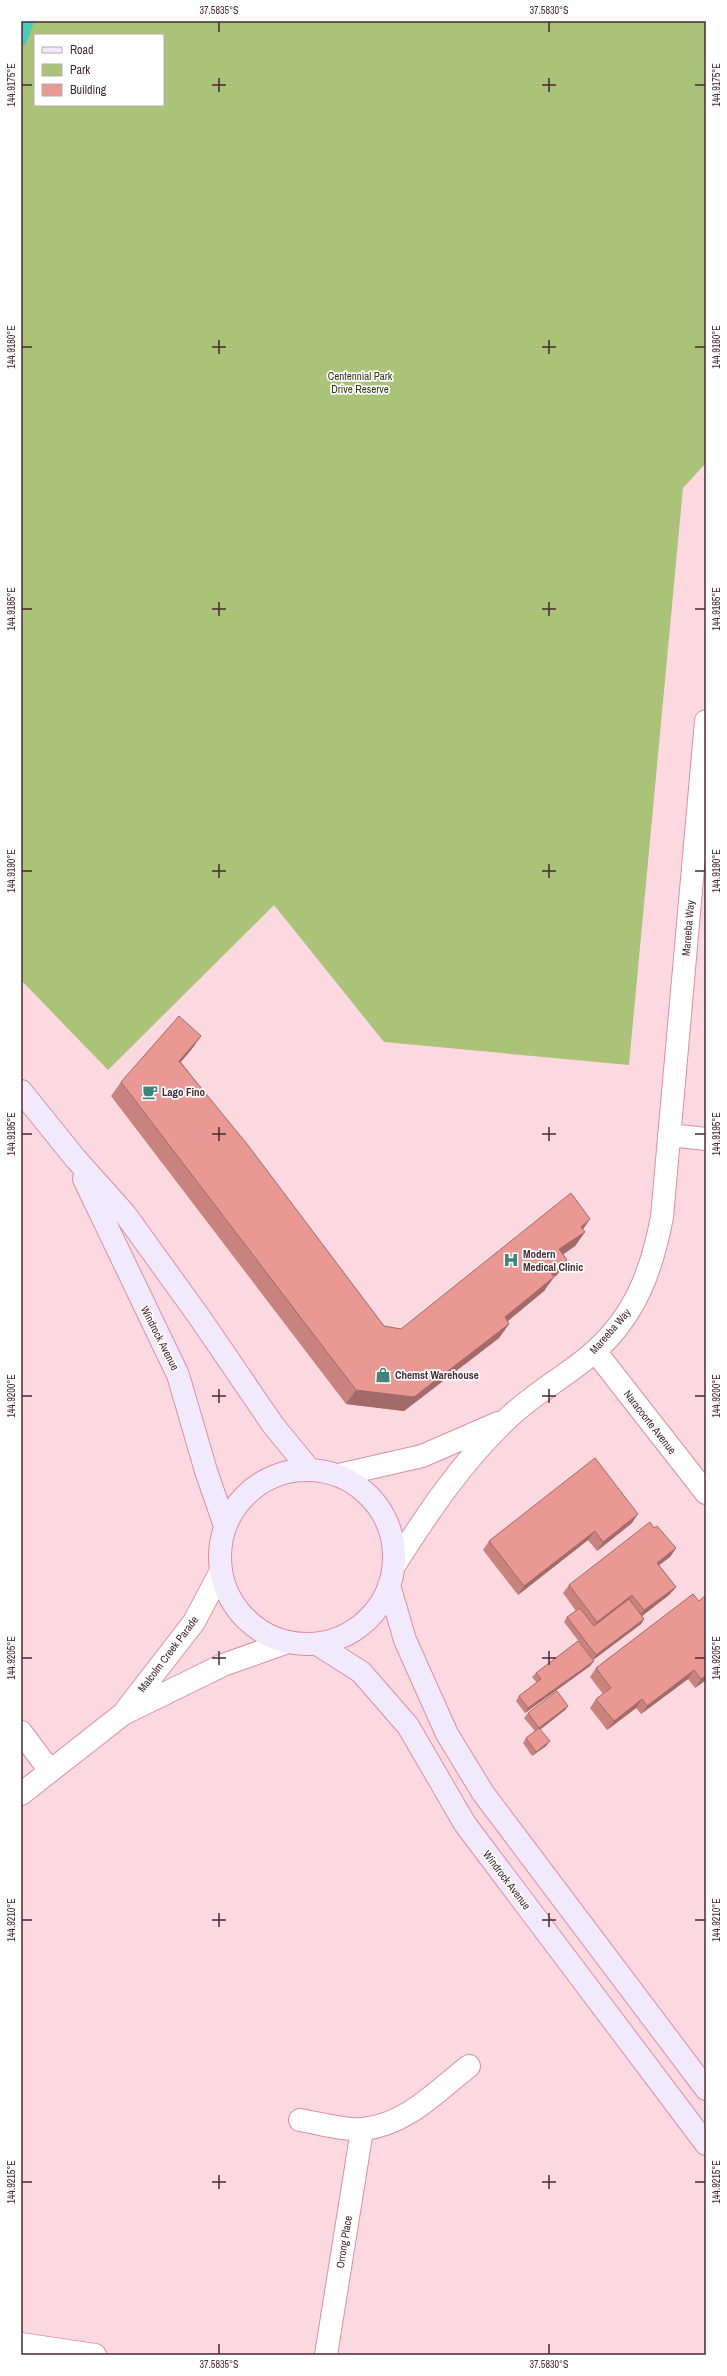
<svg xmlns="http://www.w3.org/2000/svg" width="727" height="2376" font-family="'Archivo Narrow',sans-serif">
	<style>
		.green { fill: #abc279; fill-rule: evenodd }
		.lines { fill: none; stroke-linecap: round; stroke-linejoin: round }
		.stream { stroke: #47ccbb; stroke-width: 12 }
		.street-casing { stroke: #de8ea3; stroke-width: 24 }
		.secondary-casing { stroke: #de8ea3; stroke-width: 24 }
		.street { stroke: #fff; stroke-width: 22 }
		.secondary { stroke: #f1e9fc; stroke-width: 22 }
		.wall { fill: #c9837e }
		.shaded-wall { fill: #a46a67 }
		.building { fill: #ea9893; stroke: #a46a67 }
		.ticks { fill: none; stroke: #4a2932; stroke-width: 1.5 }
		.labels { text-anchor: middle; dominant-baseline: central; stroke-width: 3.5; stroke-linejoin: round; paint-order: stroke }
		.park-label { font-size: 11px; fill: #2f3a15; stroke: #fff }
		.street-label { font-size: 11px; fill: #4a2932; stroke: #fff }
		.poi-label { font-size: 11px; font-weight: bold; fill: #4a2932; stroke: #fff; text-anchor: start }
		.neatline { fill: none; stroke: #4a2932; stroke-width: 1.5 }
		.ticks-label { font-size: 10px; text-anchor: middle; fill: #4a2932 }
	</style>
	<rect width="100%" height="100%" fill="#fcd9e1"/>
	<path class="green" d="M 21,21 L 706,21 L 706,463 L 683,488 L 629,1065 L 384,1042 L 274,905 L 108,1070 L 21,980 ZM 35,35 L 163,35 L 163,105 L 35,105 Z"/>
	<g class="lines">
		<path class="stream" d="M 21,40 L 28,21"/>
		<g class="street-casing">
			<path id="street" d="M 669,1135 L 706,1139
				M 595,1351 L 706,1493
				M 339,1475 L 422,1456 L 498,1423
				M 394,1566 C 427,1514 461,1463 506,1420 C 532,1394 567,1376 594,1352 C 636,1315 652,1269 662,1217 L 706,721
				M 126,1710 L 194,1622 L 221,1571
				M 21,1732 L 50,1771
				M 21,1794 L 123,1714 L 223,1665 L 288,1642
				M 300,2120 C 318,2123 346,2131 363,2129 C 406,2125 437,2091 469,2066
				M 21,2344 L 95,2355
				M 326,2355 L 362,2130"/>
		</g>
		<g class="secondary-casing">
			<path id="secondary" d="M 21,1091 L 75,1158 L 125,1214 L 200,1318 L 273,1425 L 309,1469
				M 84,1179 L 178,1375 L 206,1471 L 225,1526
				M220 1557a87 87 0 1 1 174 0a87 87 0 1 1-174 0Z
				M 389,1585 L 405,1640 L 447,1734 L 483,1793 L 706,2089
				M 317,1644 L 361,1672 L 408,1726 L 465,1824 L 706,2144"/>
		</g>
		<use href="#street" class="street"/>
		<use href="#secondary" class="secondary"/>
	</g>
	<path class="wall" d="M 201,1036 L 191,1050 L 181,1062 L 384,1326 L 401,1329 L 583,1230 L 585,1232 L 575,1246 L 563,1254 L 567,1260 L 557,1275 L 554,1277 L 544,1291 L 507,1321 L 509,1324 L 499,1338 L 404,1411 L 346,1404 L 111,1096 L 121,1082 Z
		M 632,1523 L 597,1551 L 588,1540 L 518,1595 L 483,1550 L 489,1541 Z
		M 654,1528 L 676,1548 L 670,1557 L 659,1565 L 676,1587 L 669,1595 L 642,1616 L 644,1619 L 641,1624 L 593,1660 L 564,1622 L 567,1617 L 576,1611 L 563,1593 L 569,1585 Z
		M 693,1594 L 706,1680 L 695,1688 L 688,1679 L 641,1714 L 636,1708 L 607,1730 L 590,1708 L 596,1699 L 603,1694 L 590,1677 L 596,1668 Z
		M 594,1661 L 590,1666 L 525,1713 L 516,1701 L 519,1696 L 537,1683 L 532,1677 L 536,1673 Z
		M 568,1706 L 565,1710 L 540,1729 L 546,1746 L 532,1756 L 523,1743 L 526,1738 L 535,1731 L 524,1718 L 528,1713 Z"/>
	<path class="shaded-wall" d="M 201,1036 L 191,1050 L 169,1075 L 179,1061 Z
		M 590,1219 L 580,1234 L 581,1227 Z
		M 585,1232 L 575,1246 L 550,1264 L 559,1249 Z
		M 567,1260 L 557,1275 L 554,1277 L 544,1291 L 495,1332 L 505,1317 L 551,1273 Z
		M 509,1324 L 499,1338 L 404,1411 L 346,1404 L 356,1390 Z
		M 638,1514 L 632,1523 L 597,1551 L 603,1542 Z
		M 595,1531 L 588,1540 L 518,1595 L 524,1586 Z
		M 676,1548 L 670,1557 L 651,1571 L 657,1563 Z
		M 676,1587 L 669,1595 L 638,1619 L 644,1610 Z
		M 632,1595 L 626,1604 L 591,1631 L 597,1622 Z
		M 644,1619 L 641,1624 L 593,1660 L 596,1655 Z
		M 594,1661 L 590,1666 L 525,1713 L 528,1708 Z
		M 694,1670 L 688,1679 L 641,1714 L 647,1706 Z
		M 706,1676 L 706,1680 L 695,1688 L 701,1679 Z
		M 642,1699 L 636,1708 L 607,1730 L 614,1721 Z
		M 568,1706 L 565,1710 L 536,1733 L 539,1728 Z
		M 550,1741 L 546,1746 L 532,1756 L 536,1752 Z"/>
	<path class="building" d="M 179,1016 L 201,1036 L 179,1061 L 247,1144 L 384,1326 L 401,1329 L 571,1193 L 590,1219 L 581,1227 L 585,1232 L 559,1249 L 567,1260 L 551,1273 L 554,1277 L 505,1317 L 509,1324 L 414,1397 L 356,1390 L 121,1082 Z
		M 595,1458 L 638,1514 L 603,1542 L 595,1531 L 524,1586 L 489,1541 Z
		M 650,1522 L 654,1528 L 657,1526 L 676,1548 L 657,1563 L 676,1587 L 644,1610 L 632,1595 L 597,1622 L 569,1585 Z
		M 693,1594 L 699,1601 L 706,1595 L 706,1676 L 701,1679 L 694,1670 L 647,1706 L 642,1699 L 614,1721 L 596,1699 L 611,1688 L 596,1668 Z
		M 629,1599 L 644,1619 L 596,1655 L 567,1617 L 580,1608 L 594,1626 Z
		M 578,1641 L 594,1661 L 528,1708 L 519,1696 L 541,1679 L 536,1673 Z
		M 557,1691 L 568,1706 L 539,1728 L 528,1713 Z
		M 539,1728 L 550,1741 L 536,1752 L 526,1738 Z"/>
	<path class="ticks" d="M 219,22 L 219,32M 549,22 L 549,32M 219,78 L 219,92M 549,78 L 549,92M 22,85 L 32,85M 212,85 L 226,85M 542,85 L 556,85M 695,85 L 705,85M 219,340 L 219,354M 549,340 L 549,354M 22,347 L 32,347M 212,347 L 226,347M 542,347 L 556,347M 695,347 L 705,347M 219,602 L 219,616M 549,602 L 549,616M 22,609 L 32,609M 212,609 L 226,609M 542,609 L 556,609M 695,609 L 705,609M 219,864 L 219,878M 549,864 L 549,878M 22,871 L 32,871M 212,871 L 226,871M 542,871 L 556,871M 695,871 L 705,871M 219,1127 L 219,1141M 549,1127 L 549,1141M 22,1134 L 32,1134M 212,1134 L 226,1134M 542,1134 L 556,1134M 695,1134 L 705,1134M 219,1389 L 219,1403M 549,1389 L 549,1403M 22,1396 L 32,1396M 212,1396 L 226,1396M 542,1396 L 556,1396M 695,1396 L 705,1396M 219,1651 L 219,1665M 549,1651 L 549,1665M 22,1658 L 32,1658M 212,1658 L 226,1658M 542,1658 L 556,1658M 695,1658 L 705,1658M 219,1913 L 219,1927M 549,1913 L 549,1927M 22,1920 L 32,1920M 212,1920 L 226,1920M 542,1920 L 556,1920M 695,1920 L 705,1920M 219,2175 L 219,2189M 549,2175 L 549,2189M 22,2182 L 32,2182M 212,2182 L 226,2182M 542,2182 L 556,2182M 695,2182 L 705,2182M 219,2344 L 219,2354M 549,2344 L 549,2354"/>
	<defs>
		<g id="cafe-bare" transform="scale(1.2)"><path d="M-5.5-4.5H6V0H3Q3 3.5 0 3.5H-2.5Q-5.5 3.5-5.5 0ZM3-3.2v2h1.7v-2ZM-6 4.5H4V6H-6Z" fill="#40857b" stroke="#fff" stroke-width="2.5" paint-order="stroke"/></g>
		<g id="hospital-bare" transform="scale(1.2)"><path d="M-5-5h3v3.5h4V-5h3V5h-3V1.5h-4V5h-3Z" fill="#40857b" stroke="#fff" stroke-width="2.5" paint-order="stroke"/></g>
		<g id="shop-bare" transform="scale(1.2)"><path d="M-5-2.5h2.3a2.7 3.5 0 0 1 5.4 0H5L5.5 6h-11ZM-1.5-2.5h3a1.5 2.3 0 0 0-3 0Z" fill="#40857b" stroke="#fff" stroke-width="2.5" paint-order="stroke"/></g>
	</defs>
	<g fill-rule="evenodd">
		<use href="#cafe-bare" x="150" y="1092"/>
		<use href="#hospital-bare" x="511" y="1260"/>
		<use href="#shop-bare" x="383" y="1375"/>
	</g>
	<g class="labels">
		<g class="park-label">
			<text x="360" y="376">Centennial Park<tspan x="360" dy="13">Drive Reserve</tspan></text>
		</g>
		<g class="street-label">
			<text transform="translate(688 928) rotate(-85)">Mareeba Way</text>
			<text transform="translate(610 1331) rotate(-49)">Mareeba Way</text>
			<text transform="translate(160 1338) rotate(63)">Windrock Avenue</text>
			<text transform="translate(650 1422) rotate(52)">Naracoorte Avenue</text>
			<text transform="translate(168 1654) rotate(-53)">Malcolm Creek Parade</text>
			<text transform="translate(507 1880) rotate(53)">Windrock Avenue</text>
			<text transform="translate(344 2242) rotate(-81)">Orrong Place</text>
		</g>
		<g class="poi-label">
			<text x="162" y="1092">Lago Fino</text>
			<text x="523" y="1254">Modern<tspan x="523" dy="13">Medical Clinic</tspan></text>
			<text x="395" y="1375">Chemst Warehouse</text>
		</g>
	</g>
	<rect width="727" height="2376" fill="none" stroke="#ffffff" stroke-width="44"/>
	<rect x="34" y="34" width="130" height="72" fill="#ffffff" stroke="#b7a9ad"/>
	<rect x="42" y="47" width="20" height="6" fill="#f1e9fc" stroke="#b7a9ad"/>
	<text x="70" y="54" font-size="12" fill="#4a2932">Road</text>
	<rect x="42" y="64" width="20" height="12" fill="#abc279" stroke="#b7a9ad"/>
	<text x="70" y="74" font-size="12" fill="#4a2932">Park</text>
	<rect x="42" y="84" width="20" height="12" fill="#ea9893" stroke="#b7a9ad"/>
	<text x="70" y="94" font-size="12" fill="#4a2932">Building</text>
	<rect x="22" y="22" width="683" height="2332" class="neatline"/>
	<g class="ticks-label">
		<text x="219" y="14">37.5835°S</text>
		<text x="549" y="14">37.5830°S</text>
		<text transform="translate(11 85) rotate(-90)" y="4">144.9175°E</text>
		<text transform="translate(716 85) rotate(-90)" y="4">144.9175°E</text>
		<text transform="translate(716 347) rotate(-90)" y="4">144.9180°E</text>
		<text transform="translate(11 347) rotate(-90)" y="4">144.9180°E</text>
		<text transform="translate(11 609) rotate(-90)" y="4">144.9185°E</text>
		<text transform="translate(716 609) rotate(-90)" y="4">144.9185°E</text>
		<text transform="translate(11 871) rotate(-90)" y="4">144.9190°E</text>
		<text transform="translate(716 871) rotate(-90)" y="4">144.9190°E</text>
		<text transform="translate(11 1134) rotate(-90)" y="4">144.9195°E</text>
		<text transform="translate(716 1134) rotate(-90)" y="4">144.9195°E</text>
		<text transform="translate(716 1396) rotate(-90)" y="4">144.9200°E</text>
		<text transform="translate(11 1396) rotate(-90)" y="4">144.9200°E</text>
		<text transform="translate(716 1658) rotate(-90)" y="4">144.9205°E</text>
		<text transform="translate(11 1658) rotate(-90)" y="4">144.9205°E</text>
		<text transform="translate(716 1920) rotate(-90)" y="4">144.9210°E</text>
		<text transform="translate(11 1920) rotate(-90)" y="4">144.9210°E</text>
		<text transform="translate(716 2182) rotate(-90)" y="4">144.9215°E</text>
		<text transform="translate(11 2182) rotate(-90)" y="4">144.9215°E</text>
		<text x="219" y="2368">37.5835°S</text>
		<text x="549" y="2368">37.5830°S</text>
	</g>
</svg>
